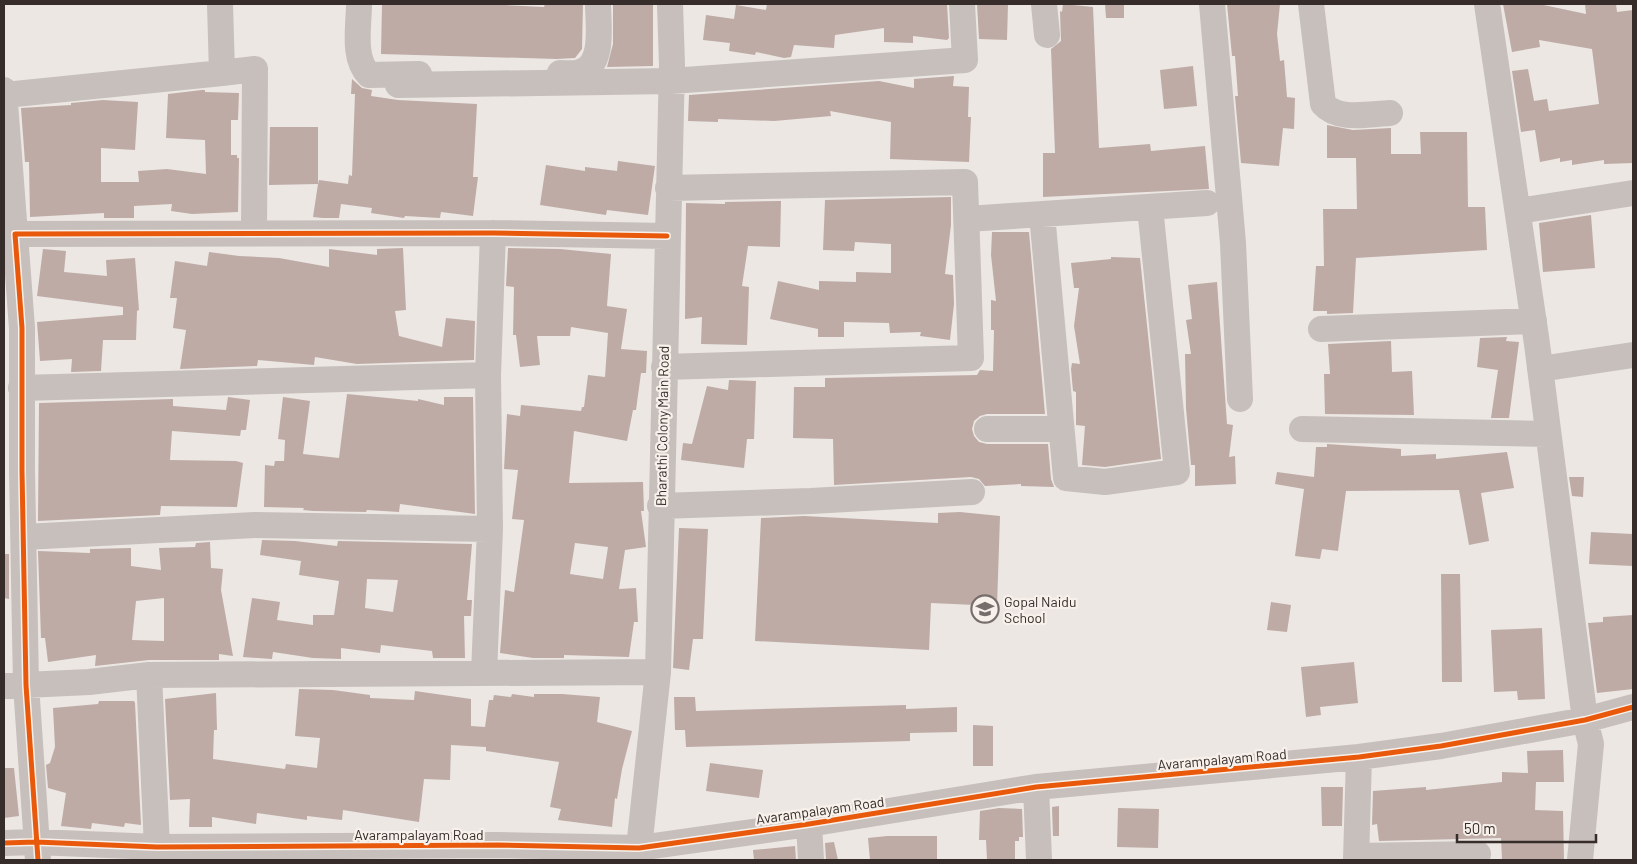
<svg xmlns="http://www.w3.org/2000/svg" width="1637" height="864" font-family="Barlow,sans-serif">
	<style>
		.building { fill: #beaba6; fill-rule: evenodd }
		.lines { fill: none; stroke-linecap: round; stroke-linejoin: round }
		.minor { stroke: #c6bfbb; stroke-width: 26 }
		.cycleway-casing { stroke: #f8f1eb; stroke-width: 8 }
		.cycleway { stroke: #e8590c; stroke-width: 5 }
		.labels { text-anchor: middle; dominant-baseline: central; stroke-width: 4.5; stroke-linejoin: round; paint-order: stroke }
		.street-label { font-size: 14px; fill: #362d2a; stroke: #f8f1eb }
		.poi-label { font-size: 14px; fill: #362d2a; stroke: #f8f1eb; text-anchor: start }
	</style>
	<rect width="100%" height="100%" fill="#ece7e3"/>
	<path class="building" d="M 382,4 L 484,4 L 544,7 L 545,4 L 583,4 L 582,49 L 575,58 L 557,59 L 381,54 Z
		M 613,4 L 653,4 L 653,66 L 607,67 L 613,44 Z
		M 767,4 L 947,4 L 949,38 L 947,40 L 913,36 L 913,43 L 884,42 L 884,28 L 835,35 L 834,48 L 794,45 L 791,57 L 784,58 L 756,52 L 755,55 L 729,51 L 730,43 L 703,40 L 706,15 L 734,19 L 736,5 L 766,10 Z
		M 977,4 L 1008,4 L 1007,40 L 979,39 Z
		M 1063,4 L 1093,7 L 1099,148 L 1150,144 L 1151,151 L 1205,146 L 1209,189 L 1043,197 L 1043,153 L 1055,153 L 1051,49 L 1061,41 L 1060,11 L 1062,12 Z
		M 1105,4 L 1124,4 L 1124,18 L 1106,18 Z
		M 1227,4 L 1280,4 L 1277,34 L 1280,61 L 1284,60 L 1287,97 L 1295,98 L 1294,129 L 1283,128 L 1279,166 L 1241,163 L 1235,96 L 1238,96 L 1235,56 L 1232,56 Z
		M 1503,4 L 1539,4 L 1586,14 L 1585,4 L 1616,4 L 1617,12 L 1633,10 L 1633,163 L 1604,164 L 1604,160 L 1572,165 L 1572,160 L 1560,162 L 1560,158 L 1540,162 L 1535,130 L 1521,132 L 1512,71 L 1528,69 L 1534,101 L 1547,99 L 1549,111 L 1599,104 L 1592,49 L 1539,40 L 1540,47 L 1512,52 Z
		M 1193,66 L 1197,106 L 1164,109 L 1160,70 Z
		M 954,76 L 953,86 L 969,87 L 968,117 L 971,117 L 969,162 L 890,159 L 891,122 L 830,111 L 831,116 L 774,121 L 718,119 L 718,122 L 688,121 L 689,95 L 879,81 L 914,88 L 914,79 Z
		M 352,79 L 362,88 L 372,90 L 371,96 L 398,100 L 477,104 L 473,177 L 478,177 L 473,216 L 441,212 L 440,218 L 405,216 L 404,218 L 371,213 L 372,208 L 341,204 L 339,218 L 323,218 L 313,217 L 318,184 L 269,185 L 270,127 L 318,127 L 318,184 L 319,180 L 348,184 L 349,175 L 352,176 L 355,94 L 351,94 Z
		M 202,90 L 205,90 L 205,92 L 239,93 L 238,120 L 231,120 L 231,155 L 237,155 L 237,158 L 239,158 L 238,212 L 192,214 L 171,211 L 172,204 L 134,206 L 134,218 L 104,218 L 104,213 L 30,217 L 29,162 L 25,162 L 21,108 L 71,105 L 71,103 L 103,100 L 138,102 L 135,150 L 101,148 L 101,182 L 139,182 L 138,171 L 167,169 L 206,174 L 205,140 L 166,138 L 168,94 Z
		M 1327,125 L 1353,130 L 1391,128 L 1391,154 L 1421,154 L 1420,132 L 1467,132 L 1468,207 L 1485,207 L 1487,250 L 1356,258 L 1353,313 L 1327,314 L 1327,311 L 1313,311 L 1316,266 L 1324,266 L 1323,209 L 1357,209 L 1356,158 L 1327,158 Z
		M 618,161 L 655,166 L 648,215 L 607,210 L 606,215 L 540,205 L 546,165 L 585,171 L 585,167 L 617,171 Z
		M 951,197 L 951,225 L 945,274 L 953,275 L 954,304 L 950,340 L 920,336 L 921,332 L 890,333 L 889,323 L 844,322 L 844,337 L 818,337 L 818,329 L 770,319 L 778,281 L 819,290 L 819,281 L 856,282 L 856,272 L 891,273 L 891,244 L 855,242 L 854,251 L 823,250 L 825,200 Z
		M 781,201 L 780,247 L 748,246 L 742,286 L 749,287 L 747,345 L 701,344 L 702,317 L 685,319 L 686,203 L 725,204 L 725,202 Z
		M 1591,215 L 1595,268 L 1543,272 L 1539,223 Z
		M 992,232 L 1029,232 L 1045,414 L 987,414 L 980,416 L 974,421 L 972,429 L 974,436 L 979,442 L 987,444 L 1048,444 L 1051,479 L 1054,487 L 1021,486 L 1021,484 L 985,486 L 979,479 L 971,477 L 834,485 L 833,439 L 793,438 L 794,387 L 825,387 L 825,378 L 977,375 L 980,370 L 993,371 L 994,330 L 991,330 L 991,300 L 996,301 L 991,255 Z
		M 403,248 L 406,310 L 395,311 L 399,336 L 442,347 L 446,318 L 475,321 L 474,360 L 357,364 L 315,357 L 314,365 L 258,360 L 257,366 L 180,369 L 186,330 L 173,328 L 177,298 L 170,298 L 175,261 L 207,266 L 209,252 L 239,256 L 279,258 L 329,267 L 329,249 L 377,255 L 377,249 Z
		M 508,248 L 560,249 L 611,254 L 607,306 L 627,309 L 621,349 L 647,351 L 646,373 L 641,373 L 636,410 L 633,410 L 627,441 L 574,431 L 569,483 L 643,482 L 644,511 L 641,511 L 646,547 L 625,550 L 619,589 L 636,588 L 638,622 L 634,622 L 629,657 L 564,655 L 564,658 L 533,658 L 500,653 L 505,590 L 514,592 L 524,520 L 512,519 L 518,470 L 504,469 L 507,414 L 520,416 L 521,405 L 581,411 L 582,407 L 584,407 L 588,375 L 605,377 L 608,333 L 571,327 L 570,336 L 537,336 L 540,365 L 520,367 L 516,335 L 513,335 L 514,287 L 506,286 ZM 575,543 L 608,547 L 603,579 L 570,574 Z
		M 43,249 L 66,251 L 64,272 L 107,276 L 106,260 L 135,258 L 139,310 L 137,311 L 136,340 L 103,340 L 101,371 L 71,372 L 72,359 L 40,361 L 37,322 L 123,315 L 123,307 L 37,296 Z
		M 1111,257 L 1140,258 L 1161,459 L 1105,467 L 1082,465 L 1085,426 L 1076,425 L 1076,392 L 1073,391 L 1071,369 L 1072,363 L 1080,364 L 1074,326 L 1079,288 L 1074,288 L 1071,263 L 1111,259 Z
		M 1217,282 L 1227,424 L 1233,425 L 1229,457 L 1235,456 L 1236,484 L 1195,486 L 1195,465 L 1191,465 L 1186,408 L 1185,354 L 1191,354 L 1186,320 L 1192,319 L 1188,285 Z
		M 1507,337 L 1506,341 L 1519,342 L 1509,418 L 1491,418 L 1498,370 L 1477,367 L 1480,338 Z
		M 1391,341 L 1392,372 L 1412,371 L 1414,415 L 1325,414 L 1324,374 L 1330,374 L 1328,344 Z
		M 729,380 L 756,381 L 754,439 L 747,439 L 744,468 L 681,460 L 683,443 L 692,444 L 707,386 L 728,390 Z
		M 347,394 L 418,401 L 418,399 L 444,405 L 444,397 L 473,397 L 475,514 L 400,504 L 399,512 L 367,510 L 366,512 L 313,511 L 303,510 L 304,508 L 264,507 L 265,465 L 274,466 L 275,461 L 284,461 L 285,440 L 278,439 L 283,397 L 310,401 L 303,454 L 339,458 Z
		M 228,397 L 250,400 L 246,430 L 241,430 L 240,436 L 172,431 L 170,460 L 236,461 L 243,463 L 237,507 L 161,506 L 160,515 L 38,521 L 39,403 L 173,399 L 173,406 L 226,410 Z
		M 1327,444 L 1401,449 L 1401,456 L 1436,454 L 1436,459 L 1507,452 L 1514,488 L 1481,493 L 1489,541 L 1469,545 L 1459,490 L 1346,491 L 1338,551 L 1322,549 L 1320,559 L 1295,556 L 1304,489 L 1275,484 L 1277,472 L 1314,477 L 1316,447 L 1327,447 Z
		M 1569,477 L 1584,477 L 1583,497 L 1572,496 Z
		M 960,512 L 1000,516 L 997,606 L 931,603 L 929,650 L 755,641 L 761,518 L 804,516 L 938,523 L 938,513 Z
		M 679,528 L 708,529 L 703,639 L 693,639 L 689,670 L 673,668 Z
		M 1591,532 L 1633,534 L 1633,566 L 1589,564 Z
		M 262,540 L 295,541 L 337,546 L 338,541 L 472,544 L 467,600 L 472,600 L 471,616 L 464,616 L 465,658 L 433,658 L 432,651 L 381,645 L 380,653 L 341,648 L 341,659 L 313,658 L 273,652 L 272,659 L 243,657 L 252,598 L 280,602 L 277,620 L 313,625 L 313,615 L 334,615 L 339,581 L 299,575 L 301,561 L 260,555 ZM 367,579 L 398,580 L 393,612 L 365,608 Z
		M 210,542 L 211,568 L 223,569 L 221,590 L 233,656 L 219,654 L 219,660 L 149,660 L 95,666 L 96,655 L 48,662 L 45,638 L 41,638 L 38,551 L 90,553 L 90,549 L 131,548 L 131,566 L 161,570 L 159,548 L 195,547 L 196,543 ZM 164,598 L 164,641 L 132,640 L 136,601 Z
		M 4,554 L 9,554 L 9,599 L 4,598 Z
		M 1441,574 L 1460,574 L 1462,682 L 1442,682 Z
		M 1271,602 L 1291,605 L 1287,632 L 1267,630 Z
		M 1633,615 L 1633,689 L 1597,693 L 1588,623 L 1603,622 L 1603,617 Z
		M 1542,628 L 1545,699 L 1518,700 L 1517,691 L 1494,692 L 1491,630 Z
		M 1354,662 L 1358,703 L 1320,707 L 1321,715 L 1306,717 L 1301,667 Z
		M 299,689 L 333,690 L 370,695 L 370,698 L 414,700 L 415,691 L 471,699 L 471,726 L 485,727 L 489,700 L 493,700 L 494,695 L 511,697 L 512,694 L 534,697 L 534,694 L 562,694 L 600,697 L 597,722 L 632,731 L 622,769 L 617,799 L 615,798 L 612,827 L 558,820 L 561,809 L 550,807 L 559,762 L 486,751 L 486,747 L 451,745 L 450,780 L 424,779 L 419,822 L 343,810 L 342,820 L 307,816 L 307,820 L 257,813 L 256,824 L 212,817 L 212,827 L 189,827 L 190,799 L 170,800 L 165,699 L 216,693 L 217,730 L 214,730 L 213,759 L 285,769 L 286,764 L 317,768 L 320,738 L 295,736 Z
		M 674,697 L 695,697 L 696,711 L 906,705 L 906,709 L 957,707 L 957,732 L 910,733 L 910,741 L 686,747 L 685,730 L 675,730 Z
		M 99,701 L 134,701 L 135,703 L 141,825 L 125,823 L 124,827 L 92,823 L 91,829 L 61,826 L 66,793 L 48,788 L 46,765 L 50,763 L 55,747 L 53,708 L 98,704 Z
		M 973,725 L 993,726 L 993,766 L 973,766 Z
		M 1563,750 L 1564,782 L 1536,782 L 1535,810 L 1563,811 L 1564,860 L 1502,860 L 1501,838 L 1379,841 L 1377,824 L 1372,825 L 1373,791 L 1426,787 L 1426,790 L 1502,782 L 1502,772 L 1528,773 L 1527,751 Z
		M 710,763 L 763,770 L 759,798 L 706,791 Z
		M 4,768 L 14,768 L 19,816 L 4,818 Z
		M 1321,787 L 1343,787 L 1342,826 L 1322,826 Z
		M 1059,806 L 1059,836 L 1053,836 L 1052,807 Z
		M 999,808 L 1022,809 L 1023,837 L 1019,837 L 1019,841 L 1015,841 L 1015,860 L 987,860 L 986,840 L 979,840 L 980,811 Z
		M 1118,808 L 1159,809 L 1158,848 L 1117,847 Z
		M 887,836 L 937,836 L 937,860 L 870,860 L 868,838 Z
		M 834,842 L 838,860 L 826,860 L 825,843 Z
		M 795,846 L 796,860 L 754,860 L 753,850 Z"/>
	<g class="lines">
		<path class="minor" d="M 359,4 C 359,26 352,58 369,75 L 419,74
			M 1044,4 L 1047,35
			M 1212,4 L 1233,243 L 1240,399
			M 1311,4 L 1323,104 C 1338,121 1368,114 1390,113
			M 1487,4 L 1537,344 L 1585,720 L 1591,744 L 1580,860
			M 222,73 L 255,69 L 254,233
			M 560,73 C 566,73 574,74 580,72 C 605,65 598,24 598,4
			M 398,85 L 671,81 L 965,60 L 962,4
			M 4,90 L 15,234
			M 5,95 L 222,73 L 220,4
			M 1518,211 L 1633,193
			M 1042,214 L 1066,478 L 1105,482 L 1177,472 L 1150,207
			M 967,219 L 1207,203
			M 1321,329 L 1534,321
			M 664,367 L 971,358 L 965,182 L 668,188
			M 1540,369 L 1633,355
			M 21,388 L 488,375
			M 987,429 L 1061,429
			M 1302,429 L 1547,434
			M 660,506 L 811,501 L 972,492
			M 24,537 L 255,525 L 490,529
			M 484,673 L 490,529 L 488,375 L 493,233
			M 149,675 L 157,847
			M 4,686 L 89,682 L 149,675 L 658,672
			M 1036,787 L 1039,860
			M 809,824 L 811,860
			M 4,843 L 36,842 L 157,847 L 498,845 L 639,848 L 809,824 L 1036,787 L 1359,757 L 1441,746 L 1585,720 L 1633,707
			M 639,848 L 658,672 L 672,65 L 670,4
			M 1356,856 L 1478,854
			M 38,860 L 26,685 L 22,471 L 22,328 L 15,234 L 493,233 L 667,236
			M 1356,860 L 1359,757"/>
		<g class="cycleway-casing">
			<path id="cycleway" d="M 4,843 L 36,842 L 157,847 L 498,845 L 639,848 L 809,824 L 1036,787 L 1359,757 L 1441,746 L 1585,720 L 1633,707
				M 38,860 L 26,685 L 22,471 L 22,328 L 15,234 L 493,233 L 667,236"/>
		</g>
		<use href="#cycleway" class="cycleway"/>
	</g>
	<defs>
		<g id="school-ring" transform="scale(1.4375)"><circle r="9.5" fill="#f8f1eb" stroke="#766e6b" stroke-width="1.5"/><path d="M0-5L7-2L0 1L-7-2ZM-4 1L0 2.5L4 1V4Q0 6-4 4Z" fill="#766e6b"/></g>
	</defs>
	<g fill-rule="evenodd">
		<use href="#school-ring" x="985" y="609"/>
	</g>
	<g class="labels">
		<g class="street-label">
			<text transform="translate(662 426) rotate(-89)">Bharathi Colony Main Road</text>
			<text transform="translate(1222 759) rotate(-5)">Avarampalayam Road</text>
			<text transform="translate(820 810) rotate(-8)">Avarampalayam Road</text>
			<text x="419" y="834">Avarampalayam Road</text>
		</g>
		<g class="poi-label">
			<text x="1004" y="601">Gopal Naidu<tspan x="1004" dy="16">School</tspan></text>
		</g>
	</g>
	<rect width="1637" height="864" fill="none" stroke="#362d2a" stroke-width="10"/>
	<path d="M1457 834v8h139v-8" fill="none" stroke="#362d2a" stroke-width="2.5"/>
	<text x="1464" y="834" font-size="15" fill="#362d2a" stroke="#f8f1eb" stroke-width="4" paint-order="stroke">50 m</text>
</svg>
